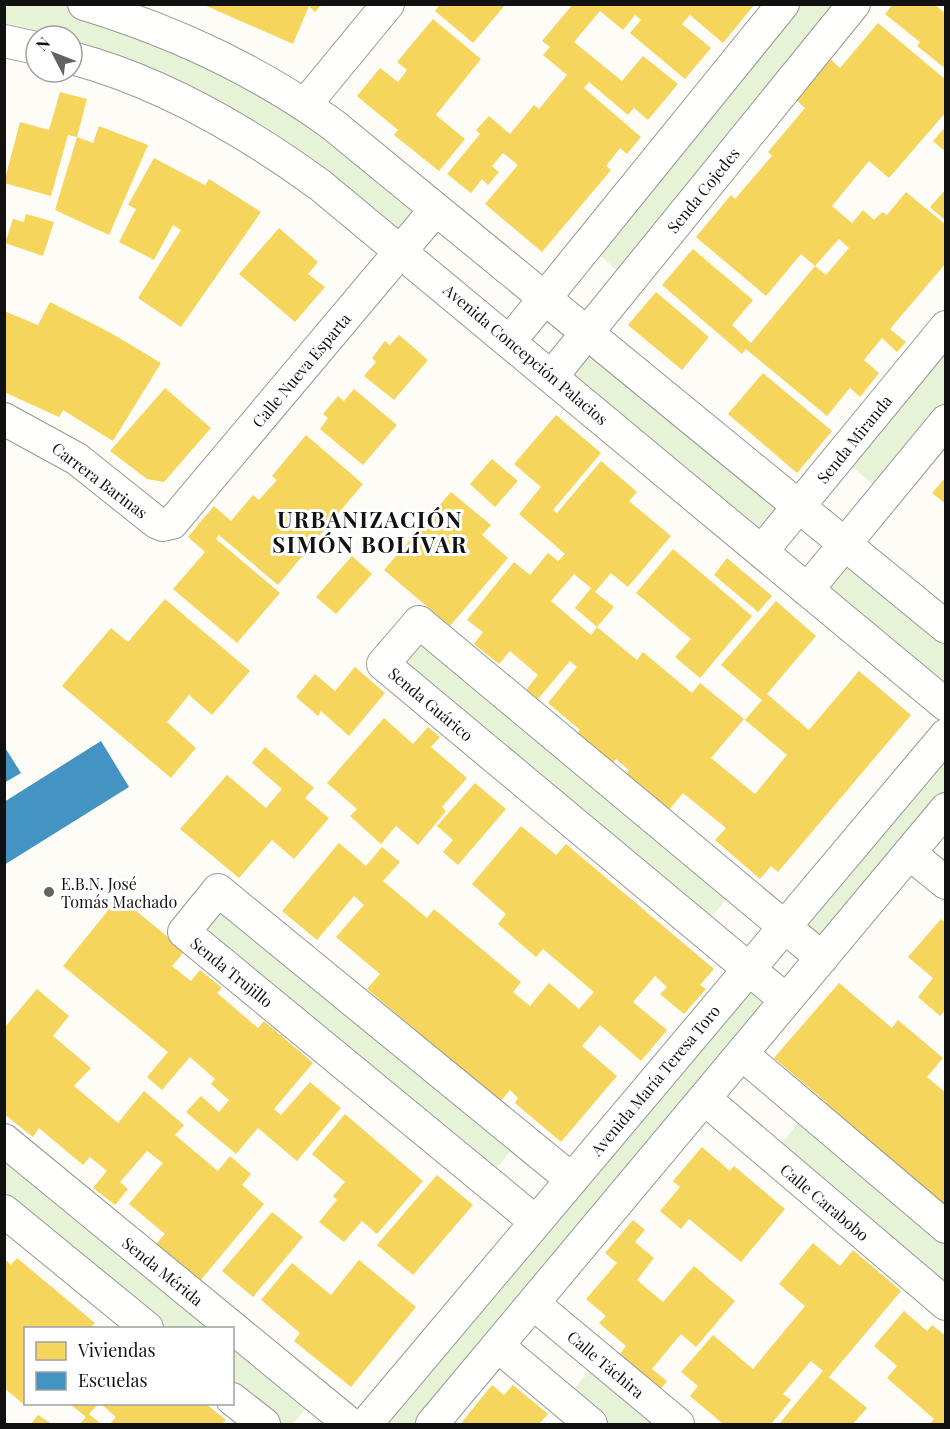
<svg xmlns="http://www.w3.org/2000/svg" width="950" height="1429" font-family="'Playfair Display',serif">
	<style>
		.green { fill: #e7f3d7 }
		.homes { fill: #f6d55c; fill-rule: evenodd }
		.schools { fill: #4393c3 }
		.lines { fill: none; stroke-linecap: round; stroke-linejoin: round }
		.minor-casing { stroke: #979795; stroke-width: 34 }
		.minor { stroke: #fffffe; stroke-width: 32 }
		.poi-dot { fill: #646362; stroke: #fff; stroke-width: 2 }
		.labels { text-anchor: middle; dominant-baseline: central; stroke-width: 6; stroke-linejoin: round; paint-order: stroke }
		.street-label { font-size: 16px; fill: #111; stroke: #fff }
		.poi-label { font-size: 16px; fill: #111; stroke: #fff; text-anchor: start }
		.district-label { font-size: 22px; font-weight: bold; letter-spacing: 1.5px; fill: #111; stroke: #fff }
	</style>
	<rect width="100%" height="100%" fill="#fdfcf7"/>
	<path class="green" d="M 5,4 L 84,5 L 181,38 L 436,209 L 401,250 L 320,185 L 72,58 L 72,36 L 36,36 L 5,41 Z
		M 783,5 L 854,5 L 629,281 L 588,245 Z
		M 945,327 L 945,421 L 885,495 L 840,456 Z
		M 588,333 L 798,506 L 762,551 L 552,376 Z
		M 845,544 L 945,627 L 945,705 L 807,590 Z
		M 419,622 L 737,887 L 701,929 L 383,664 Z
		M 945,735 L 945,809 L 822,958 L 785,926 Z
		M 218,890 L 521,1138 L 486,1181 L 184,932 Z
		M 749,969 L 786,1000 L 432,1424 L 366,1424 Z
		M 808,1111 L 945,1227 L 945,1304 L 771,1156 Z
		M 4,1140 L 316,1396 L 293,1424 L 264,1424 L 233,1399 L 232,1328 L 147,1328 L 5,1211 Z
		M 600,1359 L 678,1424 L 591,1424 L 563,1402 Z"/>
	<path class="homes" d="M 202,4 L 309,4 L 321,5 L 315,12 L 309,6 L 293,44 Z
		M 440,4 L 506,4 L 473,43 L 435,11 Z
		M 573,4 L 755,4 L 723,43 L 690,15 L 682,24 L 711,48 L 685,79 L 630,33 L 641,20 L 635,15 L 623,30 L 600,11 L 574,42 L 622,81 L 643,56 L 678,84 L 648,120 L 634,108 L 628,115 L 589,82 L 584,88 L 641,137 L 627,154 L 620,148 L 606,166 L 611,170 L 542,252 L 485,204 L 518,165 L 503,153 L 492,166 L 499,172 L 488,185 L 482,179 L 471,193 L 447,174 L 480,134 L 476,130 L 489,116 L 510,134 L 534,105 L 539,109 L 567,75 L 543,55 L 550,47 L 542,41 Z
		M 893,4 L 934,4 L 946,14 L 946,69 L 917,46 L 920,42 L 885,14 Z
		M 433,19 L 481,59 L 436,115 L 465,139 L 439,171 L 394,135 L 398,130 L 357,96 L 380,68 L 398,82 L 407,70 L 397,62 Z
		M 878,23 L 946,80 L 946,112 L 889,178 L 869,161 L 832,206 L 852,223 L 863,210 L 874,220 L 882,212 L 887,215 L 906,192 L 946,225 L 946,263 L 890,329 L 906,342 L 897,352 L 882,338 L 864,360 L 879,373 L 860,397 L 850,388 L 827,416 L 746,349 L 742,354 L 662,285 L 693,249 L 753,300 L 732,325 L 751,343 L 815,266 L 801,254 L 766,296 L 696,237 L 731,195 L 735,199 L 772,156 L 768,152 L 805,108 L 795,99 L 829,58 L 840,68 ZM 839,239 L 849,248 L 826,275 L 815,266 Z
		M 60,92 L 87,99 L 77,137 L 68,135 L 51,196 L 4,183 L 20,122 L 49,130 Z
		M 99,126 L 148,145 L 109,235 L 55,210 L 77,137 L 93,143 Z
		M 946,126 L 946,152 L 933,141 Z
		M 154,158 L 205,185 L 209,179 L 261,212 L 181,327 L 138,298 L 181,230 L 173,225 L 154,260 L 119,242 L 136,209 L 128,205 Z
		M 946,189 L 946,221 L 930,207 Z
		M 26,214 L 54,222 L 43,256 L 5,243 L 13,219 L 24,222 Z
		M 279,228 L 318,262 L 308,274 L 325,287 L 295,322 L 239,274 Z
		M 656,292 L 709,337 L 682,370 L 628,325 Z
		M 50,302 L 111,333 L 161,363 L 113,441 L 63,410 L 59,417 L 4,392 L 4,311 L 38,325 Z
		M 399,335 L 428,360 L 394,400 L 364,376 L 376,362 L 372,358 L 385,341 L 390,345 Z
		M 763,373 L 832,431 L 797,473 L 728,414 Z
		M 165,388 L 211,428 L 164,482 L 147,479 L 110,451 Z
		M 354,389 L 397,425 L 363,465 L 320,429 L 328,418 L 323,414 L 338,396 L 344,401 Z
		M 556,415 L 601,453 L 553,510 L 557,513 L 601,461 L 637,492 L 629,501 L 671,536 L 628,587 L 611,573 L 595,592 L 614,607 L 597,627 L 575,608 L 591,588 L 574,574 L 551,601 L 591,635 L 597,627 L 637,660 L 643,652 L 692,693 L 700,683 L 744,719 L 711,758 L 755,794 L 787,755 L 745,720 L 762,700 L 721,665 L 776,601 L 816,636 L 767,694 L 809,730 L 859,671 L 911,715 L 778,872 L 771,866 L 760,879 L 715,840 L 726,828 L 683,793 L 669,810 L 626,774 L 629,770 L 616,759 L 611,765 L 575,735 L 580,730 L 548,703 L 577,667 L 570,661 L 538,699 L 526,690 L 538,675 L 510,651 L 499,664 L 474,644 L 483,632 L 467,620 L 514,562 L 530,575 L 548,553 L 558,561 L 565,554 L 519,514 L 541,487 L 514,464 Z
		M 306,435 L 363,484 L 278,585 L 219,535 L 216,539 L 280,593 L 237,643 L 173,589 L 205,552 L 188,537 L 214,506 L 231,521 L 253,495 L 259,500 L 277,480 L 272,476 Z
		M 492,459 L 518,481 L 495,507 L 470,484 Z
		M 946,477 L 946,504 L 932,493 Z
		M 451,492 L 491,525 L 482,535 L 508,558 L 450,626 L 384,570 Z
		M 673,549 L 752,616 L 700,678 L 675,657 L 691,639 L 636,593 Z
		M 352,556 L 372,574 L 336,614 L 316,597 Z
		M 727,558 L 772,596 L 758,612 L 714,575 Z
		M 165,599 L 250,671 L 212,715 L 189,695 L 167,722 L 196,748 L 171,778 L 62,686 L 111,628 L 128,642 Z
		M 355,667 L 385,693 L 349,736 L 321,711 L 318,716 L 296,697 L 315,674 L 335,691 Z
		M 384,718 L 413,744 L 428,727 L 440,737 L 431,747 L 467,778 L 442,807 L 446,811 L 418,845 L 396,826 L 381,844 L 350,816 L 357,809 L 327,783 Z
		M 265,747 L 314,788 L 305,798 L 329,818 L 294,859 L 272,840 L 239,878 L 180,829 L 227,775 L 266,808 L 282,789 L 252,763 Z
		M 475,783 L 506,809 L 458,865 L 443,852 L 453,840 L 437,826 Z
		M 521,826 L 556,855 L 566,844 L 714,969 L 700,985 L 706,989 L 684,1014 L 660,994 L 667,987 L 655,976 L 633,1002 L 667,1030 L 641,1061 L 600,1025 L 582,1046 L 617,1076 L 561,1142 L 515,1103 L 518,1098 L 510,1090 L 500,1102 L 367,989 L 380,974 L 336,937 L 364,905 L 354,896 L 317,940 L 282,911 L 339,843 L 366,866 L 382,847 L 400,862 L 383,881 L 427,918 L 434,909 L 521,982 L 513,992 L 530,1006 L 549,983 L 579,1009 L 594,992 L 543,949 L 536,957 L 498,924 L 506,914 L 472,884 Z
		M 119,897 L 185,951 L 172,966 L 191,981 L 200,970 L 222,988 L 217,993 L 258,1028 L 264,1021 L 313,1063 L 274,1109 L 281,1115 L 310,1082 L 341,1108 L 297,1161 L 258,1128 L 236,1154 L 186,1112 L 201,1096 L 219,1112 L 229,1100 L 211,1084 L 215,1079 L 190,1057 L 162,1090 L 147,1077 L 168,1052 L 63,966 Z
		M 941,919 L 946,923 L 946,1009 L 940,1016 L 918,997 L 933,978 L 908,957 Z
		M 839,983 L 892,1028 L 898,1020 L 943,1058 L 927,1077 L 946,1093 L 946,1207 L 823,1108 L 827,1103 L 774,1058 Z
		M 37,989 L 69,1016 L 53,1036 L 91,1068 L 74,1086 L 118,1123 L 144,1091 L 184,1125 L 175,1135 L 218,1171 L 230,1156 L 251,1174 L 242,1185 L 264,1204 L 200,1281 L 156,1244 L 165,1234 L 129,1204 L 163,1163 L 147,1151 L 120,1182 L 128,1189 L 115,1205 L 93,1188 L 107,1171 L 90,1157 L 83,1165 L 39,1128 L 33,1137 L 4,1114 L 4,1028 Z
		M 345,1114 L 423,1181 L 377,1234 L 362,1221 L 344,1242 L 319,1222 L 337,1200 L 333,1196 L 345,1182 L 312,1154 Z
		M 702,1147 L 730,1171 L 734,1166 L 785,1209 L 741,1262 L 689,1219 L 681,1229 L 660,1211 L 680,1187 L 673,1181 Z
		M 437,1175 L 473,1205 L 413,1275 L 377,1245 Z
		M 272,1212 L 303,1237 L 253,1297 L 222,1271 Z
		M 633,1220 L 645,1230 L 635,1242 L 654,1258 L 637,1280 L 663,1302 L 694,1266 L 735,1301 L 696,1347 L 681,1334 L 652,1369 L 667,1381 L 660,1390 L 619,1355 L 626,1346 L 599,1323 L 606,1316 L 586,1299 L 617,1263 L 605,1253 Z
		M 813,1243 L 840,1266 L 853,1250 L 901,1291 L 829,1377 L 867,1408 L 853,1424 L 779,1424 L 823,1371 L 811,1361 L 783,1394 L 791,1400 L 771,1424 L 723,1424 L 690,1396 L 698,1386 L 681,1372 L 713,1335 L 753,1369 L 805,1306 L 779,1284 Z
		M 17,1258 L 95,1323 L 90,1328 L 26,1328 L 26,1406 L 4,1388 L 4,1264 L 7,1261 L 11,1265 Z
		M 359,1260 L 416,1307 L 351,1387 L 294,1341 L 300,1333 L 261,1300 L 292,1263 L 331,1295 Z
		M 904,1311 L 927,1331 L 932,1325 L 946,1336 L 946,1424 L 930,1424 L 934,1419 L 887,1378 L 897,1366 L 874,1346 Z
		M 492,1385 L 504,1395 L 513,1385 L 548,1414 L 539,1424 L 465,1424 L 462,1422 Z
		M 70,1404 L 98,1404 L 89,1414 L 101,1424 L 80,1424 L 86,1417 Z
		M 101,1404 L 206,1404 L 226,1420 L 222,1424 L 110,1424 L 116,1417 Z
		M 38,1415 L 52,1424 L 31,1424 Z"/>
	<path class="schools" d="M 101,741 L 129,787 L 4,865 L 4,802 Z
		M 4,746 L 21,773 L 4,783 Z"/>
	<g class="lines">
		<g class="minor-casing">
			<path id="minor" d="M 84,4 C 173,31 257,70 332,124 L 946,627
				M 4,41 L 36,48
				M 72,58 C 162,82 246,131 320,185 L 946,705
				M 305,105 L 388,4
				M 510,341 L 783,4
				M 552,376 L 854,4
				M 4,419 L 77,459 L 156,522 L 163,525 L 172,523 L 436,209
				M 762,551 L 946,327
				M 807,590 L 946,421
				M 909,853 L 946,883
				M 786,1000 L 383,664 L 419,622 L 822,958
				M 742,1054 L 946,1227
				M 705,1099 L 946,1304
				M 4,1140 L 350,1424
				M 4,1211 L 147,1328
				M 536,1222 L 184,932 L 218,890 L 571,1179
				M 534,1304 L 678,1424
				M 498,1346 L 591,1424
				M 232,1399 L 264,1424
				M 366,1424 L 946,735
				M 432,1424 L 946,809"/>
		</g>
		<use href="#minor" class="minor"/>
	</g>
	<circle class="poi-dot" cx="49" cy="892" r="6"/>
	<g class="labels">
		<g class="street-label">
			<text transform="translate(703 190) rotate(-51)">Senda Cojedes</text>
			<text transform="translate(526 354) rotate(40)">Avenida Concepción Palacios</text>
			<text transform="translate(301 370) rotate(-50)">Calle Nueva Esparta</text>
			<text transform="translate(854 439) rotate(-51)">Senda Miranda</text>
			<text transform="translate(100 480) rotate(37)">Carrera Barinas</text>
			<text transform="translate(431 704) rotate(40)">Senda Guárico</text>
			<text transform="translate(232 972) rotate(39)">Senda Trujillo</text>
			<text transform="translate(655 1080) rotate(-50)">Avenida María Teresa Toro</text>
			<text transform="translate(825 1202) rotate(40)">Calle Carabobo</text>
			<text transform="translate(163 1271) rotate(39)">Senda Mérida</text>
			<text transform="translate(606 1364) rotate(40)">Calle Táchira</text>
		</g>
		<g class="poi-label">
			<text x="61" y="883">E.B.N. José<tspan x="61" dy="18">Tomás Machado</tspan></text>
		</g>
		<g class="district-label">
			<text x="370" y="519">URBANIZACIÓN<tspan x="370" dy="25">SIMÓN BOLÍVAR</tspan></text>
		</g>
	</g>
	<rect width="950" height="1429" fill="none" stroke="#111111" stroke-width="12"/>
	<rect x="24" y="1327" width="210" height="78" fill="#ffffff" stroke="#a0a0a0" stroke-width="1.5"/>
	<rect x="36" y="1342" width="30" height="18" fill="#f6d55c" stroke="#a0a0a0" stroke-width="1.5"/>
	<text x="78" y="1357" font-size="18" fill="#111111">Viviendas</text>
	<rect x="36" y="1372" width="30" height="18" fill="#4393c3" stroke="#a0a0a0" stroke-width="1.5"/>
	<text x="78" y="1387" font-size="18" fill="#111111">Escuelas</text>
	<g transform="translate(54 54) rotate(312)"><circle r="28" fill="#ffffff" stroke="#a0a0a0" stroke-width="1.5"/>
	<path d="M0-4.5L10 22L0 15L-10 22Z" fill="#646362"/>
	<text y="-9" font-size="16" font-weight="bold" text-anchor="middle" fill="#111111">N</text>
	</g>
</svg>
